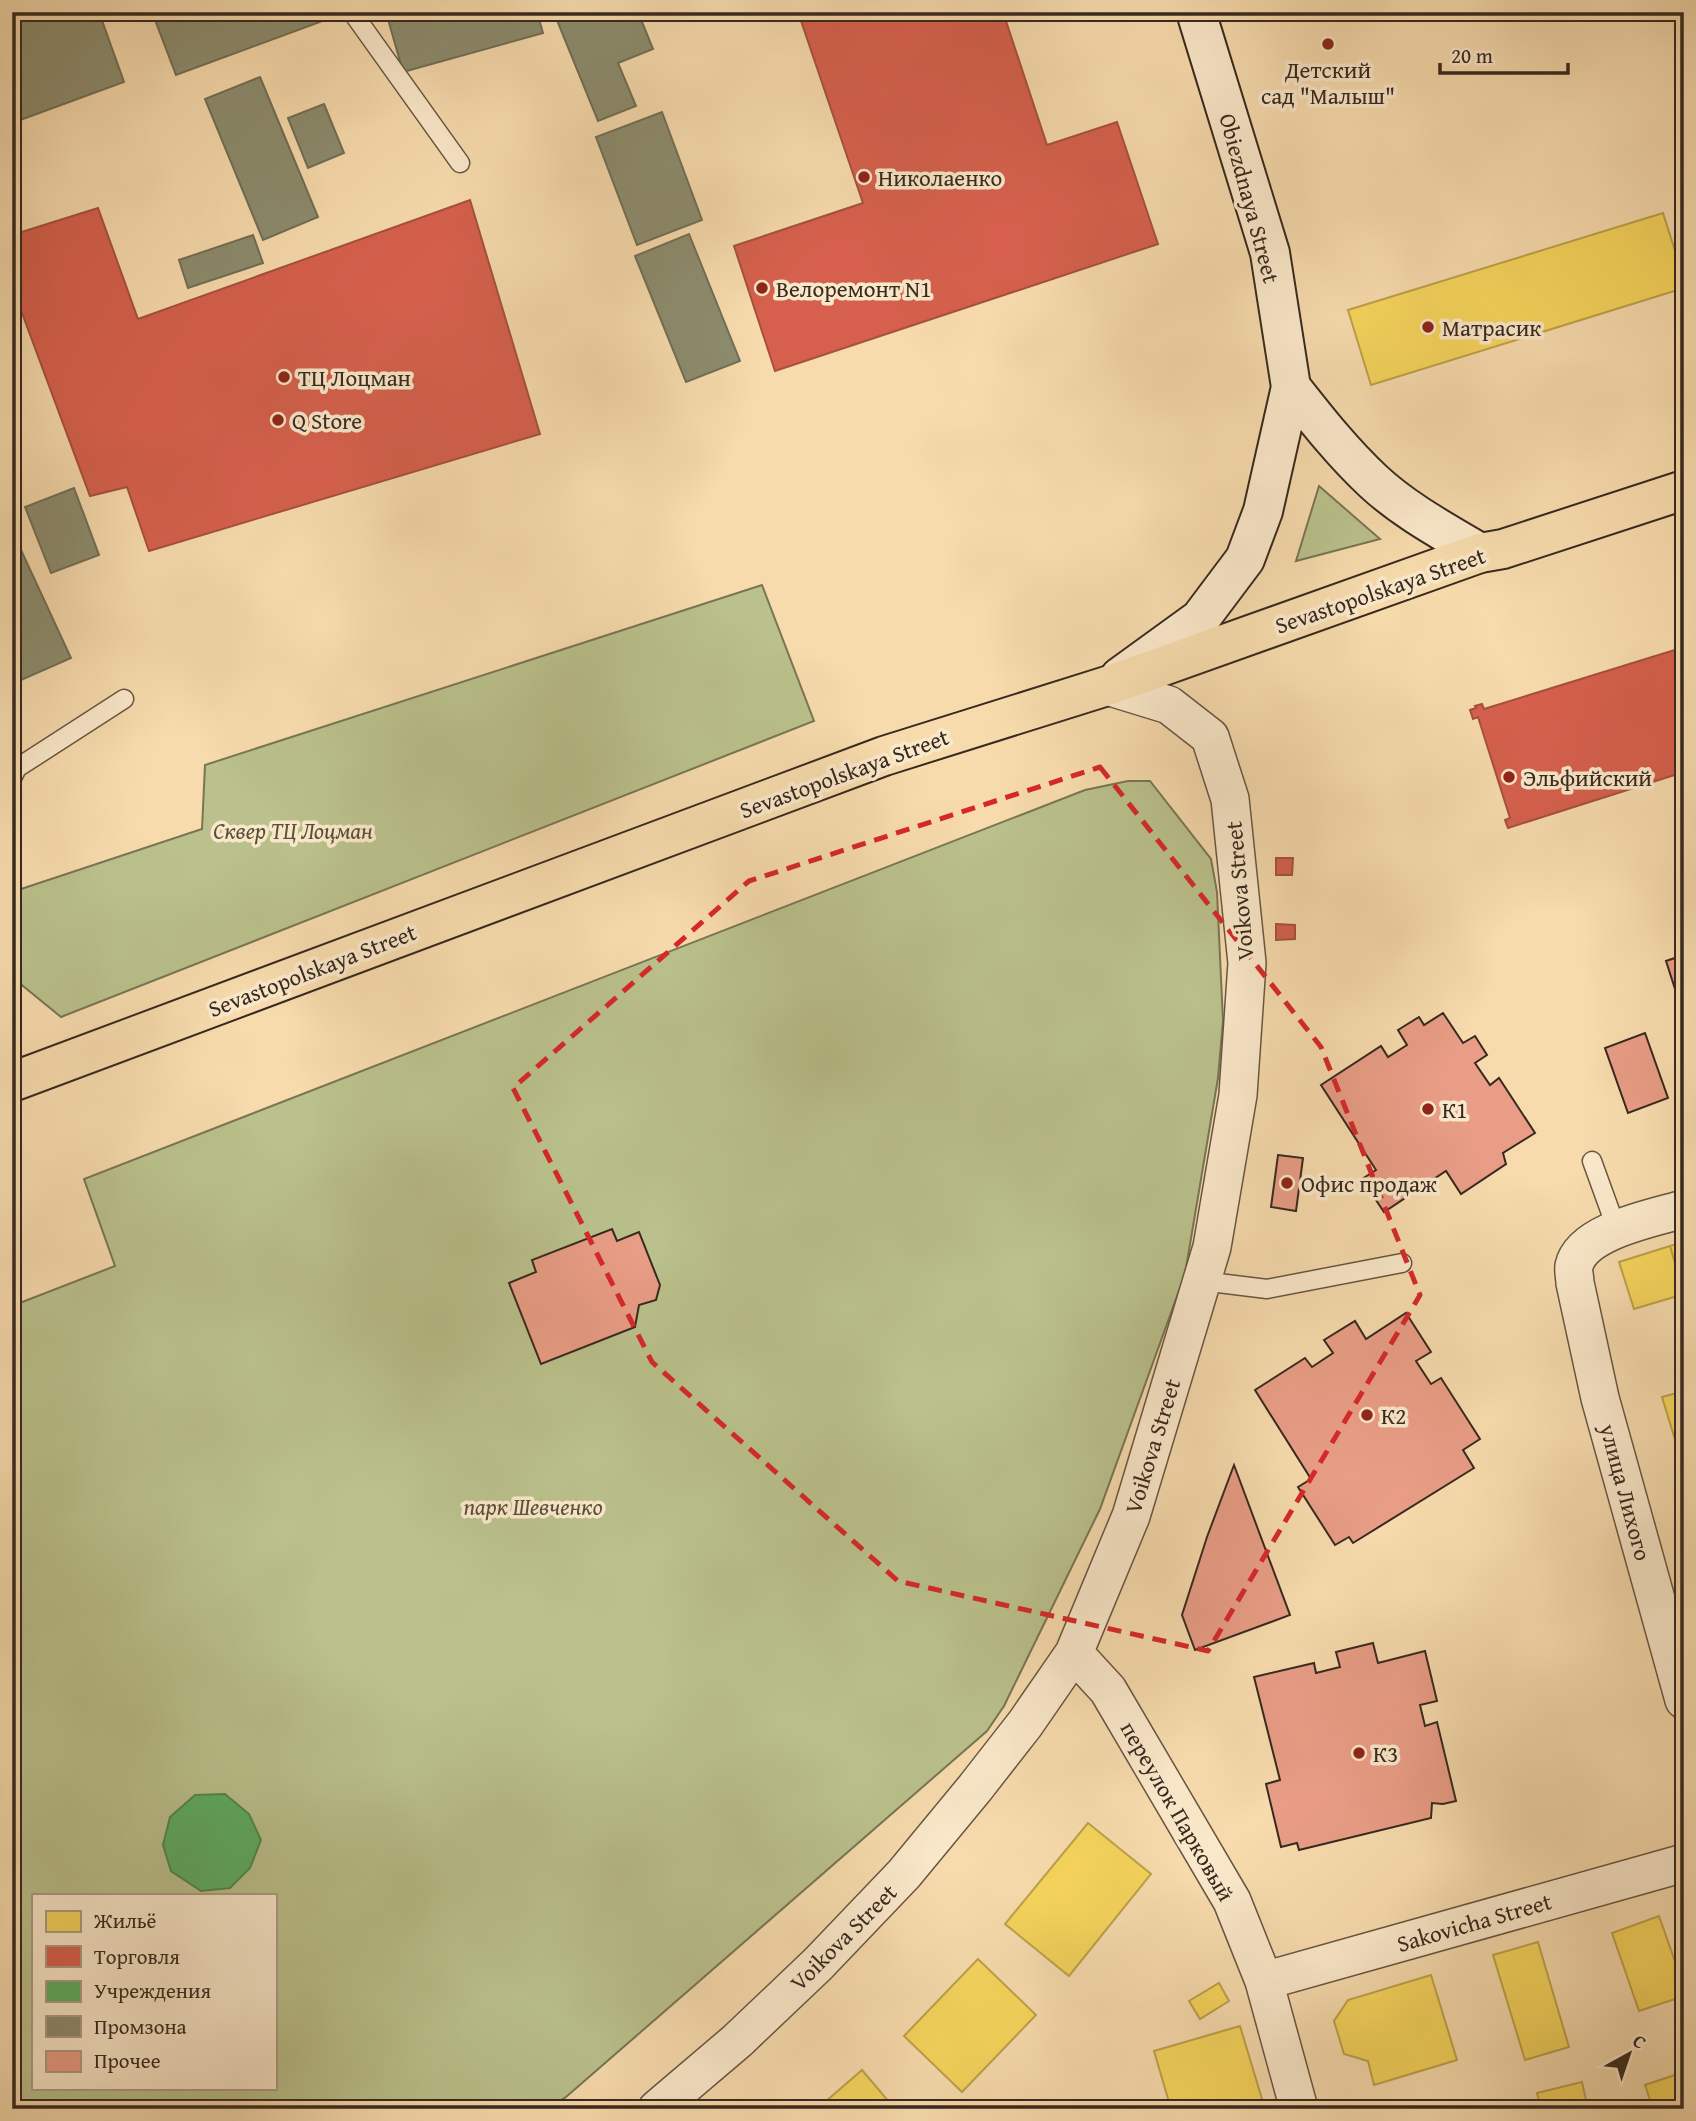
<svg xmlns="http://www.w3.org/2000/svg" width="1696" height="2121" font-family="'Gentium Book Plus',serif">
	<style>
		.green { fill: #bac18c; stroke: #787556; stroke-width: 2; fill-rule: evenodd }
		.homes { fill: #f6d55c; stroke: #bda14a; stroke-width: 2 }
		.shops { fill: #d6604d; stroke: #a6503f; stroke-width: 2 }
		.public { fill: #5aae61; stroke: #50864d; stroke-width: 2 }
		.industry { fill: #8c8c6e; stroke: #726e56; stroke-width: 2 }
		.building { fill: #e99d86; stroke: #37291f; stroke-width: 2 }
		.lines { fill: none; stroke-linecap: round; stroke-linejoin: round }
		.lane-casing { stroke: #675642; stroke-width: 21 }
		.street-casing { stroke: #675642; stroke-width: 40 }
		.secondary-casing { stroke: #37291f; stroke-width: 42 }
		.primary-casing { stroke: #37291f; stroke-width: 42 }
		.lane { stroke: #fae8ca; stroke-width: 18 }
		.street { stroke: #fae8ca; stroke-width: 37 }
		.secondary { stroke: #fae8ca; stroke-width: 38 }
		.primary { stroke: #f7dbad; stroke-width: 38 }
		.marked { fill: none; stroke: #d62828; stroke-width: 5; stroke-dasharray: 14 9; stroke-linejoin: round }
		.poi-dot { fill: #8f2418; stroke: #fae8ca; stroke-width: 2.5 }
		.labels { text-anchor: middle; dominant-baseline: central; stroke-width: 7; stroke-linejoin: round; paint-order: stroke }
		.poi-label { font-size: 23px; fill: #37291f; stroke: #fae8ca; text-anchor: start }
		.street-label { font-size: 23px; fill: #37291f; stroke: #fae8ca }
		.park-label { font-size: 23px; font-style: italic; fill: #584f3a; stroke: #fae8ca }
	</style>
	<rect width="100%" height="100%" fill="#f7dbad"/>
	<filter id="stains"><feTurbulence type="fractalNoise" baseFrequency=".00286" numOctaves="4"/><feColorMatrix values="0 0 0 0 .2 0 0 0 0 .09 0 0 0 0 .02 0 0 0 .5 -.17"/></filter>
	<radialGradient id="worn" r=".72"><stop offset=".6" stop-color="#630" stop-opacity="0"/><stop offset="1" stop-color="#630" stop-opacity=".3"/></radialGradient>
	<path class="green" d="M 1319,486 L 1380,539 L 1296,561 Z
		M 762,585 L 814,721 L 61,1017 L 12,977 L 12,892 L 202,829 L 205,765 Z
		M 1128,781 L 1150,781 L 1211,859 L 1217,892 L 1223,1021 L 1218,1078 L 1185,1274 L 1100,1509 L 1004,1706 L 987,1731 L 566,2097 L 546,2109 L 12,2109 L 12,1306 L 115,1266 L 84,1179 L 1085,790 ZM 33,1895 L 275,1895 L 275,2088 L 33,2088 Z"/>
	<path class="homes" d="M 1663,213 L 1684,279 L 1684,288 L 1371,385 L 1348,310 Z
		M 1684,1242 L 1684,1290 L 1670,1246 Z
		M 1670,1246 L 1684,1294 L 1634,1309 L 1619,1262 Z
		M 1684,1391 L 1684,1469 L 1662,1397 Z
		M 1088,1823 L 1151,1874 L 1069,1976 L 1005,1924 Z
		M 1659,1916 L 1684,1987 L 1684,1996 L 1639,2011 L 1612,1933 Z
		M 1538,1942 L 1569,2047 L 1525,2060 L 1493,1955 Z
		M 978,1959 L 1036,2015 L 962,2092 L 904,2036 Z
		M 1431,1975 L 1457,2060 L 1374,2085 L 1368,2061 L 1344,2054 L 1334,2021 L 1348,2000 Z
		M 1219,1983 L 1229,2001 L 1200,2019 L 1189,2001 Z
		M 1240,2026 L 1265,2109 L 1171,2109 L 1154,2051 Z
		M 862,2070 L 895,2109 L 817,2109 Z
		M 1684,2072 L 1684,2109 L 1653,2109 L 1645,2085 Z
		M 1582,2082 L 1588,2109 L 1541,2109 L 1537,2093 Z"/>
	<path class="shops" d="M 798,12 L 1003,12 L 1047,145 L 1117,122 L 1158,244 L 775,371 L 734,246 L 863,203 Z
		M 470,200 L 540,434 L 149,551 L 127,487 L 90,496 L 12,286 L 12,235 L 98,208 L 138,319 Z
		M 1684,647 L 1684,772 L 1508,828 L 1505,820 L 1510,818 L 1478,717 L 1473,719 L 1470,710 L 1476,708 L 1475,706 L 1482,704 L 1484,709 Z
		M 1276,858 L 1293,858 L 1292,875 L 1276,875 Z
		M 1276,924 L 1295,925 L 1295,939 L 1276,940 Z"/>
	<path class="public" d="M 225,1794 L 249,1814 L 261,1840 L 250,1868 L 230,1888 L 201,1891 L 171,1871 L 163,1845 L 170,1817 L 195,1795 Z"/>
	<path class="industry" d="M 12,12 L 99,12 L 124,82 L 12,123 Z
		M 152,12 L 316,12 L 320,22 L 176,75 Z
		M 386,12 L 537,12 L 543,33 L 403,72 Z
		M 638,12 L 653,49 L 618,63 L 636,106 L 598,121 L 554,13 Z
		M 260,77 L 318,217 L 263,240 L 205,99 Z
		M 324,104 L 344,153 L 308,168 L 288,118 Z
		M 662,112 L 702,220 L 637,245 L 596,137 Z
		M 689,234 L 740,361 L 686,382 L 635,256 Z
		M 253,235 L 263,263 L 188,288 L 179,260 Z
		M 74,488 L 99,555 L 51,573 L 25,507 Z
		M 21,550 L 71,658 L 12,684 L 12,554 Z"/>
	<path class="building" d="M 1684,955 L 1684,993 L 1676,992 L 1666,961 Z
		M 1443,1013 L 1463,1043 L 1475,1036 L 1487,1055 L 1475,1063 L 1490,1085 L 1499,1078 L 1535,1133 L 1503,1153 L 1506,1164 L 1461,1194 L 1446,1171 L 1384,1212 L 1362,1179 L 1376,1170 L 1321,1085 L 1381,1046 L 1388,1057 L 1407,1045 L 1398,1030 L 1419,1017 L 1424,1025 Z
		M 1645,1033 L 1668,1098 L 1628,1113 L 1605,1048 Z
		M 1278,1155 L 1303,1158 L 1296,1211 L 1271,1207 Z
		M 612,1229 L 617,1241 L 639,1232 L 660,1285 L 656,1300 L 639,1305 L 635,1327 L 541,1364 L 509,1283 L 536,1272 L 532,1260 Z
		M 1406,1313 L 1431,1352 L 1416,1361 L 1431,1384 L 1441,1378 L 1480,1439 L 1463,1450 L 1474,1468 L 1353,1543 L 1349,1537 L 1335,1545 L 1298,1487 L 1311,1479 L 1255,1390 L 1305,1358 L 1312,1367 L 1333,1353 L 1324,1340 L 1355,1321 L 1366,1339 Z
		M 1234,1465 L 1290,1615 L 1195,1650 L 1182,1615 L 1207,1537 Z
		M 1373,1643 L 1378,1663 L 1425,1651 L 1437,1701 L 1420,1705 L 1425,1726 L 1437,1722 L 1456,1801 L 1443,1804 L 1432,1803 L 1431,1818 L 1299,1850 L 1297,1843 L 1281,1847 L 1266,1784 L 1280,1780 L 1254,1677 L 1314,1663 L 1316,1673 L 1340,1667 L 1336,1652 Z"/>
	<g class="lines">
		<g class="lane-casing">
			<path id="lane" d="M 352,12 L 460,163
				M 12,778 L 17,768 L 124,699
				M 1592,1161 L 1617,1230
				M 1202,1281 L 1267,1289 L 1402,1263"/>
		</g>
		<g class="street-casing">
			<path id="street" d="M 1684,1209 C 1653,1218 1582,1231 1574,1266 C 1573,1271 1575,1278 1575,1283 L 1600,1398 L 1684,1700
				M 1074,1653 L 1108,1690 L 1232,1901 L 1264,1981 L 1299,2109
				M 1264,1981 L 1684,1863
				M 657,2109 L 737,2041 L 818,1964 L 904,1874 L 975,1788 L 1025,1724 L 1074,1653 L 1131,1516 L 1212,1247 L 1238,1095 L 1247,963 L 1230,799 L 1210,737 L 1169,705 L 1107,686"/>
		</g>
		<g class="secondary-casing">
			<path id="secondary" d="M 1291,387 C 1317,420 1342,452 1373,481 C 1404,510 1443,531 1480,553
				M 1120,677 L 1200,619 L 1245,559 L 1263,511 L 1291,387 L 1270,253 L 1196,12"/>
		</g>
		<g class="primary-casing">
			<path id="primary" d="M 12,1082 L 884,756 L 1107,686 L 1480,553 L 1503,549 L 1684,490"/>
		</g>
		<use href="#lane" class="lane"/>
		<use href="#street" class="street"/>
		<use href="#secondary" class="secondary"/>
		<use href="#primary" class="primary"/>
	</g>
	<path class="marked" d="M 1100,767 L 1321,1047 L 1420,1295 L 1208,1651 L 898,1581 L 652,1362 L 513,1088 L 749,881 Z"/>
	<g class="poi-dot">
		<circle cx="1328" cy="44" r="7"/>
		<circle cx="864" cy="177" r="7"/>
		<circle cx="762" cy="288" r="7"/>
		<circle cx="1428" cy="327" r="7"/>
		<circle cx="284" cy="377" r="7"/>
		<circle cx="278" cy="420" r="7"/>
		<circle cx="1509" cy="777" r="7"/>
		<circle cx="1428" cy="1109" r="7"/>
		<circle cx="1287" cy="1183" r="7"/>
		<circle cx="1367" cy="1415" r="7"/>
		<circle cx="1359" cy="1753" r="7"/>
	</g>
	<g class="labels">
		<g class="poi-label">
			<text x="1328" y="69" text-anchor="middle">Детский<tspan x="1328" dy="26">сад "Малыш"</tspan></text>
			<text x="878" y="177">Николаенко</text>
			<text x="776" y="288">Велоремонт N1</text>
			<text x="1442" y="327">Матрасик</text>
			<text x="298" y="377">ТЦ Лоцман</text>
			<text x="292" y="420">Q Store</text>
			<text x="1523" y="777">Эльфийский</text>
			<text x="1442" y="1109">К1</text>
			<text x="1301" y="1183">Офис продаж</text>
			<text x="1381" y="1415">К2</text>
			<text x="1373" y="1753">К3</text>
		</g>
		<g class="street-label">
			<text transform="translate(1250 198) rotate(75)">Obiezdnaya Street</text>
			<text transform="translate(1380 590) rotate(-19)">Sevastopolskaya Street</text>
			<text transform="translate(844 773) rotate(-20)">Sevastopolskaya Street</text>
			<text transform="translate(1239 891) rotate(-95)">Voikova Street</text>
			<text transform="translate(312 970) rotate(-21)">Sevastopolskaya Street</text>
			<text transform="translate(1152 1446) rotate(-73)">Voikova Street</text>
			<text transform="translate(1626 1492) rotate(75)">улица Лихого</text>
			<text transform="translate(1178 1811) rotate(60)">переулок Парковый</text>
			<text transform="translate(1474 1922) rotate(-16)">Sakovicha Street</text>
			<text transform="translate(843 1937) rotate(-45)">Voikova Street</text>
		</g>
		<g class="park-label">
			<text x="293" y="830">Сквер ТЦ Лоцман</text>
			<text x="533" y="1506">парк Шевченко</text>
		</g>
	</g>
	<rect width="1696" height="2121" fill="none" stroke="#f7dbad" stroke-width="42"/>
	<rect x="14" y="14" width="1668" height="2093" fill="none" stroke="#37291f" stroke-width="3.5"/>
	<rect x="21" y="21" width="1654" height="2079" fill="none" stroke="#37291f" stroke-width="2"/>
	<rect x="32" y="1894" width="245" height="196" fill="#fae8ca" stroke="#ac9c86" stroke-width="2"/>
	<rect x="46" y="1911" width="35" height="21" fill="#f6d55c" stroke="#ac9c86" stroke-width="2"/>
	<text x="94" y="1928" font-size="21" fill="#37291f">Жильё</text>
	<rect x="46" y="1946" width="35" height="21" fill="#d6604d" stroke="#ac9c86" stroke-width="2"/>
	<text x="94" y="1964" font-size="21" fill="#37291f">Торговля</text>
	<rect x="46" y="1981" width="35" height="21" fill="#5aae61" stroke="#ac9c86" stroke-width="2"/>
	<text x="94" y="1998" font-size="21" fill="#37291f">Учреждения</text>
	<rect x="46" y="2016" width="35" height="21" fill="#8c8c6e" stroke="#ac9c86" stroke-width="2"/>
	<text x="94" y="2034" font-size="21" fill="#37291f">Промзона</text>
	<rect x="46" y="2051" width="35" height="21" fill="#e99d86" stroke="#ac9c86" stroke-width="2"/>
	<text x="94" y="2068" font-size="21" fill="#37291f">Прочее</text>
	<g transform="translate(1629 2054) rotate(40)" stroke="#fae8ca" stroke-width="5" paint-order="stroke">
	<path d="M0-5L12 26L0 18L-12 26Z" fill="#37291f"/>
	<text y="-10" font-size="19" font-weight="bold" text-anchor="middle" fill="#37291f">С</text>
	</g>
	<path d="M1440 63v10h128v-10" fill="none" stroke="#37291f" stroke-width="3.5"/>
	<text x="1451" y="63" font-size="21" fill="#37291f" stroke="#fae8ca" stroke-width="5" paint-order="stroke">20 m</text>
	<rect width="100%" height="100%" filter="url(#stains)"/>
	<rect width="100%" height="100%" fill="url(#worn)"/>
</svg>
